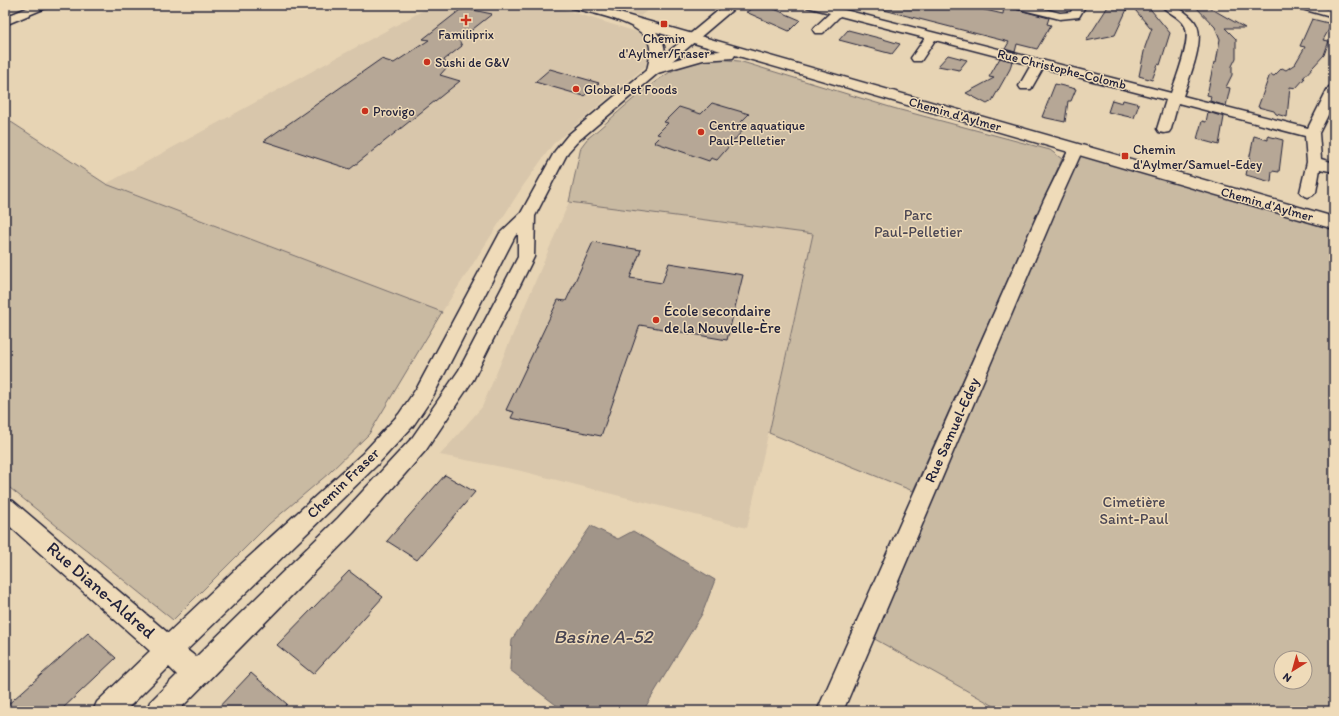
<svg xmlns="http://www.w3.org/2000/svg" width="1339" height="716" font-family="Itim,sans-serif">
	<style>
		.built { fill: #d8c6ab }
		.green { fill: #c9baa2; stroke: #766e6e; fill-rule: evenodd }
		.water { fill: #a19589; stroke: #6e676a }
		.building { fill: #b6a796; stroke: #22223b }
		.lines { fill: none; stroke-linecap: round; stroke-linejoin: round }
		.minor-casing { stroke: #22223b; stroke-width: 3 }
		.major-casing { stroke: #22223b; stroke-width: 3 }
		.minor { fill: #efdbb9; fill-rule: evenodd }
		.major { fill: #efdbb9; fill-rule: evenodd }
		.poi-dot { fill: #c8321e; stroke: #efdbb9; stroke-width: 1.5 }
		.labels { text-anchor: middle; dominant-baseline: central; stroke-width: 3; stroke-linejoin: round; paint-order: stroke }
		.far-poi-label { font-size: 13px; fill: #22223b; stroke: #efdbb9; text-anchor: start }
		.far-street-label { font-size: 13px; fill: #22223b; stroke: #efdbb9 }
		.park-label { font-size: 15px; fill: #4c4855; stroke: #efdbb9 }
		.poi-label { font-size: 15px; fill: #22223b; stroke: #efdbb9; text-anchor: start }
		.street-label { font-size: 15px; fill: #22223b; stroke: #efdbb9 }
		.near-street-label { font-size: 18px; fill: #22223b; stroke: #efdbb9 }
		.near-water-label { font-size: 19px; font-style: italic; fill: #484452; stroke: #efdbb9 }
	</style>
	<rect width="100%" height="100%" fill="#e7d4b4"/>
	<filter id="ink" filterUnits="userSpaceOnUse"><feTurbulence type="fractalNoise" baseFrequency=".025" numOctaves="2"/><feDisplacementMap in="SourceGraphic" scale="8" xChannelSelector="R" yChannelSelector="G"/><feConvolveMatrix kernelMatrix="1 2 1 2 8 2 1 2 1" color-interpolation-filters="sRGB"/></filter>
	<g filter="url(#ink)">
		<path class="built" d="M 433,5 L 549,5 L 637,32 L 648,39 L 652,47 L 652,57 L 646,66 L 553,144 L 523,186 L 442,312 L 106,184 Z
			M 606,5 L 655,5 L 640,16 Z
			M 569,202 L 813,234 L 747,528 L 517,470 L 440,455 L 482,407 Z"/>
		<path class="green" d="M 717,59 L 739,61 L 893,108 L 1050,150 L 1062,159 L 913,491 L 769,433 L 813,234 L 569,202 L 581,147 L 587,139 C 617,115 661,68 699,60 C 705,59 712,60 717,59 Z
			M 8,120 L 106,184 L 442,312 L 369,434 L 328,474 L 269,524 L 173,620 L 5,484 L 5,122 Z
			M 1076,149 L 1334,223 L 1334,711 L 1003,711 L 864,633 ZM 1281,658 L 1305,658 L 1305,682 L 1281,682 Z"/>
		<path class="water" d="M 591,526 L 618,539 L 633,531 L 715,580 L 702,614 L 643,711 L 564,711 L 510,670 L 512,639 Z"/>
		<path class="building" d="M 760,5 L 765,5 L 800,20 L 789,31 L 746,12 Z
			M 884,5 L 963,5 L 1003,14 L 1004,5 L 1008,5 L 1011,8 L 1049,18 L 1047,24 L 1051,25 L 1037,49 L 1017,44 L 1015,52 L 1005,49 L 1009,42 L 884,10 Z
			M 1109,5 L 1129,5 L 1115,35 L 1086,41 Z
			M 1131,5 L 1147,5 L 1170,33 L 1160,65 L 1158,64 L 1152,80 L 1139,76 L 1145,47 L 1152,28 L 1150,28 Z
			M 1194,5 L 1205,5 L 1245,28 L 1225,28 L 1236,39 L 1236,58 L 1232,66 L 1232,75 L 1226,87 L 1230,88 L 1226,106 L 1210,101 L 1211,96 L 1207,95 L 1214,62 L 1216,63 L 1220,39 L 1215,27 Z
			M 468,9 L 492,14 L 459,40 L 462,46 L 444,60 L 448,66 L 440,75 L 460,81 L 350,169 L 264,141 L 381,59 L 394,63 L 429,40 L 423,39 L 460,10 Z
			M 1312,19 L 1332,24 L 1323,40 L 1329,41 L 1324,55 L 1303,78 L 1305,78 L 1296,88 L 1290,87 L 1287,117 L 1276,114 L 1274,111 L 1258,107 L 1270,74 L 1274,76 L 1282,68 L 1286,70 L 1295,64 L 1305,47 L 1300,46 Z
			M 848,30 L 883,39 L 900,44 L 892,54 L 839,40 Z
			M 948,55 L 967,60 L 959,70 L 938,66 Z
			M 1000,58 L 1012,61 L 1010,69 L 992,101 L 987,104 L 966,93 L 994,78 L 989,77 Z
			M 550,69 L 599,83 L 584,96 L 535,82 Z
			M 1055,84 L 1076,89 L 1071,101 L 1068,101 L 1065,122 L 1042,117 Z
			M 1112,100 L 1122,103 L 1123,100 L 1139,104 L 1134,118 L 1108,112 Z
			M 712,103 L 749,114 L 736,127 L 744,129 L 717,160 L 711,158 L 709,161 L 654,142 L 661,135 L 657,134 L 668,123 L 664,122 L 679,107 L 701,114 Z
			M 1208,112 L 1224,117 L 1219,145 L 1197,139 L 1202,121 L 1206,122 Z
			M 1254,136 L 1268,140 L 1268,136 L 1283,140 L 1279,172 L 1272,171 L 1271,182 L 1246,175 Z
			M 593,242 L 641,250 L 630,278 L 662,283 L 669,263 L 743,275 L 727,340 L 640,325 L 601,436 L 511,418 L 514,412 L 506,410 L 558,300 L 566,301 Z
			M 445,475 L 475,492 L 417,560 L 387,541 Z
			M 349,571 L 383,597 L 313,674 L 277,645 Z
			M 88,633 L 116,658 L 60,711 L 5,711 L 5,707 Z
			M 251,673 L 287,704 L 281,711 L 215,711 Z"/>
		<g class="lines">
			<g class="minor-casing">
				<path id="minor" d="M 34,5 L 50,5 L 48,7 L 5,25 L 5,17 Z
					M 725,5 L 738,5 L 578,141 L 568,152 L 535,216 L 534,257 L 473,380 L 426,450 L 354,532 L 178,711 L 146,711 L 150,702 L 177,675 L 169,667 L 125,711 L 93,711 L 97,702 L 150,651 L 5,522 L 5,498 L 13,501 L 168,633 L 239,566 L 363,453 L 399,414 L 418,386 L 500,233 L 521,213 L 555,151 L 568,135 ZM 518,233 L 518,257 L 459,370 L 412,438 L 338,518 L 196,657 L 187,650 L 377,465 L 413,426 L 432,398 L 515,236 Z
					M 805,5 L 825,5 L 1171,93 C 1176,79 1192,39 1185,26 C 1180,16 1167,13 1161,5 C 1174,5 1177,6 1187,14 C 1191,17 1195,21 1197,26 C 1204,42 1189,79 1183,96 L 1308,128 L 1327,90 L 1329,87 L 1334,86 L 1334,103 L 1319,133 L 1321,159 L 1334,163 L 1334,172 L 1320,169 L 1316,192 L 1313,195 L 1308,197 L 1303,195 L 1300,192 L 1307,162 L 1305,136 L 1178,103 L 1171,129 L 1169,132 L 1164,133 L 1159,132 L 1157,129 L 1166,100 L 1043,68 L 1031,89 L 1021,89 L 1019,86 L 1031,65 L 935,40 L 921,61 L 913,61 L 911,58 L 925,38 L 840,16 L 823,33 L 815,33 L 813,30 L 815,27 L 830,13 L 807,7 Z
					M 1009,5 L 1029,5 L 1060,13 L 1071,12 L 1074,5 L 1086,5 L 1079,17 L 1060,19 L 1011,7 Z
					M 1293,5 L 1312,5 L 1334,11 L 1334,18 L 1295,7 Z
					M 1076,145 L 1081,146 L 1083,149 L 1060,200 L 843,711 L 817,711 L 1044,200 L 1069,149 L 1071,146 Z"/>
			</g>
			<g class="major-casing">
				<path id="major" d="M 570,5 L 591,5 L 1334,217 L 1334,229 L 735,55 L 733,58 L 703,60 L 654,74 L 649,73 L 647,70 C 649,61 652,52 649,43 C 642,22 592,13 572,8 ZM 656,32 L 721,51 L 702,52 L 664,63 C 666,51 665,42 656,32 Z"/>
			</g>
			<use href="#minor" class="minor"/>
			<use href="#major" class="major"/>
		</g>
	</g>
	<g class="poi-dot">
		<path d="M464 14h4v4h4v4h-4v4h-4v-4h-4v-4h4z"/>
		<rect x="660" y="20" width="8" height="8" rx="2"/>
		<circle cx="427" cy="62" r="4"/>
		<circle cx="576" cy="89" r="4"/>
		<circle cx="365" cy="111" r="4"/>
		<circle cx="701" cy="132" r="4"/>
		<rect x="1121" y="152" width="8" height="8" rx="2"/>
		<circle cx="656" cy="320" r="4"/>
	</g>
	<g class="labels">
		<g class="far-poi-label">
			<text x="466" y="34" text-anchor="middle">Familiprix</text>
			<text x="664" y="38" text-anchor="middle">Chemin<tspan x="664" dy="15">d'Aylmer/Fraser</tspan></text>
			<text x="435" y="62">Sushi de G&amp;V</text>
			<text x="584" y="89">Global Pet Foods</text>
			<text x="373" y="111">Provigo</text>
			<text x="709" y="125">Centre aquatique<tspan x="709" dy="15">Paul-Pelletier</tspan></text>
			<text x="1133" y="149">Chemin<tspan x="1133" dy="15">d'Aylmer/Samuel-Edey</tspan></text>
		</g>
		<g class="far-street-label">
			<text transform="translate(1062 69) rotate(14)">Rue Christophe-Colomb</text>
			<text transform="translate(955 114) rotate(16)">Chemin d'Aylmer</text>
			<text transform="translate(1267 204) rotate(16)">Chemin d'Aylmer</text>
		</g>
		<g class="park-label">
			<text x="918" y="215">Parc<tspan x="918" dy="17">Paul-Pelletier</tspan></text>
			<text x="1134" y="502">Cimetière<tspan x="1134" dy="17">Saint-Paul</tspan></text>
		</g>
		<g class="poi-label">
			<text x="664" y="311">École secondaire<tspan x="664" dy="17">de la Nouvelle-Ère</tspan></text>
		</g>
		<g class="street-label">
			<text transform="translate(952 430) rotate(-66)">Rue Samuel-Edey</text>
			<text transform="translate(343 483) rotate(-44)">Chemin Fraser</text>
		</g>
		<g class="near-street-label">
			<text transform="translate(101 590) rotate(41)">Rue Diane-Aldred</text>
		</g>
		<g class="near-water-label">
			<text x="603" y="636">Basine A-52</text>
		</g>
	</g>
	<rect width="1339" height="716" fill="none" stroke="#efdbb9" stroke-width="20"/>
	<rect x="10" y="10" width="1319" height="696" fill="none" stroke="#22223b" stroke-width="1.5" filter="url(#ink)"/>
	<g transform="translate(1293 670) rotate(217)"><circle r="19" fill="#efdbb9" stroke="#9d9187"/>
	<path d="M0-3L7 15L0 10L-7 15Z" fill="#c8321e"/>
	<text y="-6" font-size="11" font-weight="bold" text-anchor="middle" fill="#22223b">N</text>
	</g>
</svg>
